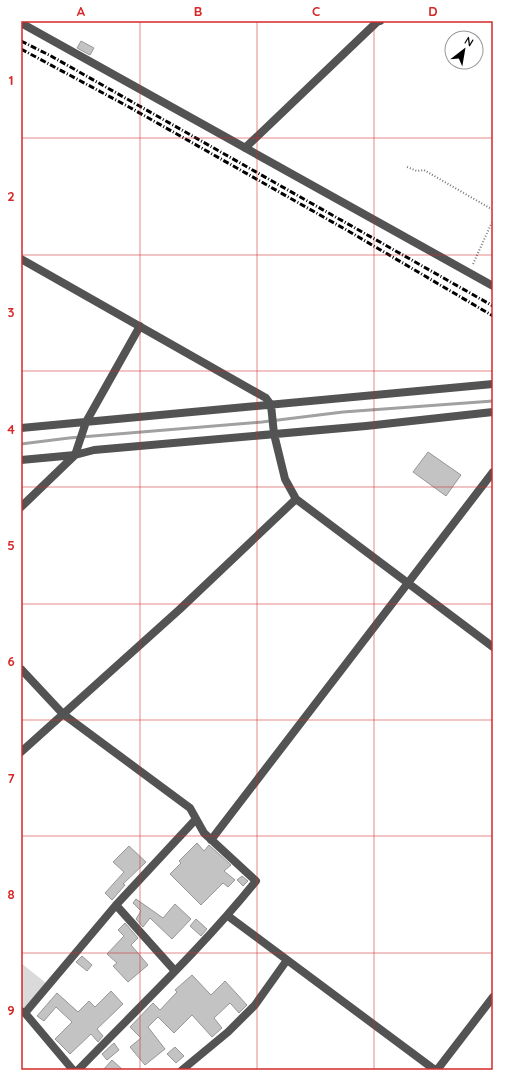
<svg xmlns="http://www.w3.org/2000/svg" width="514" height="1091" font-family="Quicksand,sans-serif">
	<style>
		.green { fill: #dadada }
		.lines { fill: none; stroke-linecap: round; stroke-linejoin: round }
		.stream { stroke: #a1a1a1; stroke-width: 3 }
		.building { fill: #c3c3c3; stroke: #979797 }
		.path { stroke: #757575; stroke-width: 2; stroke-dasharray: 1 2; stroke-linecap: butt }
		.street { stroke: #535353; stroke-width: 8 }
		.rail { stroke: #000; stroke-width: 3; stroke-dasharray: 6 2 1 2; stroke-linecap: butt }
		.grid { fill: none; stroke: #d62828; stroke-width: 1; stroke-opacity: 0.55 }
		.neatline { fill: none; stroke: #d62828; stroke-width: 1.5 }
		.grid-label { font-size: 13px; text-anchor: middle; font-weight: bold; fill: #d62828 }
	</style>
	<rect width="100%" height="100%" fill="#fff"/>
	<path class="green" d="M 21,963 L 46,983 L 24,1008 L 21,1007 Z"/>
	<g class="lines">
		<path class="stream" d="M 21,444 L 69,438 L 262,422 L 343,412 L 493,401"/>
	</g>
	<path class="building" d="M 81,41 L 94,48 L 90,55 L 77,48 Z
		M 428,452 L 461,475 L 446,496 L 413,472 Z
		M 197,843 L 204,851 L 209,845 L 231,865 L 224,871 L 235,880 L 228,887 L 223,883 L 201,905 L 170,874 L 181,863 L 179,861 Z
		M 129,846 L 146,862 L 123,884 L 125,885 L 112,900 L 105,893 L 124,872 L 113,862 Z
		M 242,876 L 248,881 L 243,886 L 237,880 Z
		M 136,899 L 163,918 L 175,904 L 191,919 L 172,939 L 150,918 L 143,927 L 136,919 L 141,911 L 133,903 Z
		M 196,919 L 207,929 L 201,936 L 190,926 Z
		M 125,923 L 138,938 L 131,945 L 148,965 L 128,982 L 113,966 L 117,963 L 107,954 L 124,936 L 118,930 Z
		M 82,956 L 92,965 L 87,971 L 76,962 Z
		M 192,975 L 211,995 L 225,981 L 247,1005 L 239,1013 L 230,1003 L 214,1018 L 222,1028 L 212,1037 L 192,1015 L 174,1033 L 158,1017 L 148,1027 L 165,1049 L 145,1065 L 130,1047 L 141,1038 L 130,1027 L 153,1003 L 160,1010 L 177,992 L 175,990 Z
		M 111,991 L 123,1004 L 97,1029 L 103,1036 L 98,1042 L 91,1034 L 70,1054 L 55,1039 L 72,1022 L 56,1007 L 44,1021 L 37,1016 L 57,993 L 78,1012 L 89,1001 L 95,1007 Z
		M 114,1043 L 119,1050 L 107,1060 L 102,1054 Z
		M 175,1047 L 184,1056 L 176,1063 L 167,1054 Z
		M 112,1060 L 123,1070 L 103,1070 Z"/>
	<g class="lines">
		<path class="path" d="M 407,167 L 417,171 L 424,170 L 493,210
			M 473,264 L 493,220"/>
		<path class="street" d="M 21,23 L 493,286
			M 245,148 L 377,22 L 380,21
			M 21,259 L 266,398 L 271,405 L 274,434 L 285,479 L 296,499 L 493,647
			M 21,428 L 493,384
			M 21,460 L 75,455 L 94,450 L 366,426 L 493,412
			M 21,507 L 75,455 L 86,422 L 140,326
			M 21,669 L 63,714 L 190,808 L 204,833 L 256,881 C 202,948 138,1008 78,1070
			M 21,752 L 180,609 L 296,499
			M 211,840 L 493,472
			M 116,905 L 196,819
			M 228,916 L 435,1070
			M 21,1011 L 25,1013 L 73,1070
			M 25,1013 L 116,905 L 175,971
			M 182,1070 L 228,1032 L 255,1005 L 287,960
			M 437,1070 L 493,997"/>
		<path class="rail" d="M 21,41 L 51,56 L 493,306
			M 21,49 L 129,107 L 350,232 L 493,316"/>
	</g>
	<path class="grid" d="M 140,21 L 140,1070M 257,21 L 257,1070M 374,21 L 374,1070M 21,138 L 493,138M 21,255 L 493,255M 21,371 L 493,371M 21,487 L 493,487M 21,604 L 493,604M 21,720 L 493,720M 21,836 L 493,836M 21,953 L 493,953"/>
	<rect width="514" height="1091" fill="none" stroke="#ffffff" stroke-width="44"/>
	<g transform="translate(464 50) rotate(31)"><circle r="19" fill="#ffffff" stroke="#999999"/>
	<path d="M0-3L7 15L0 10L-7 15Z" fill="#000000"/>
	<text y="-6" font-size="11" font-weight="bold" text-anchor="middle" fill="#000000">N</text>
	</g>
	<rect x="22" y="22" width="470" height="1047" class="neatline"/>
	<g class="grid-label">
		<text x="81" y="16">A</text>
		<text x="198" y="16">B</text>
		<text x="316" y="16">C</text>
		<text x="433" y="16">D</text>
		<text x="11" y="85">1</text>
		<text x="11" y="201">2</text>
		<text x="11" y="317">3</text>
		<text x="11" y="434">4</text>
		<text x="11" y="550">5</text>
		<text x="11" y="666">6</text>
		<text x="11" y="783">7</text>
		<text x="11" y="899">8</text>
		<text x="11" y="1015">9</text>
	</g>
</svg>
